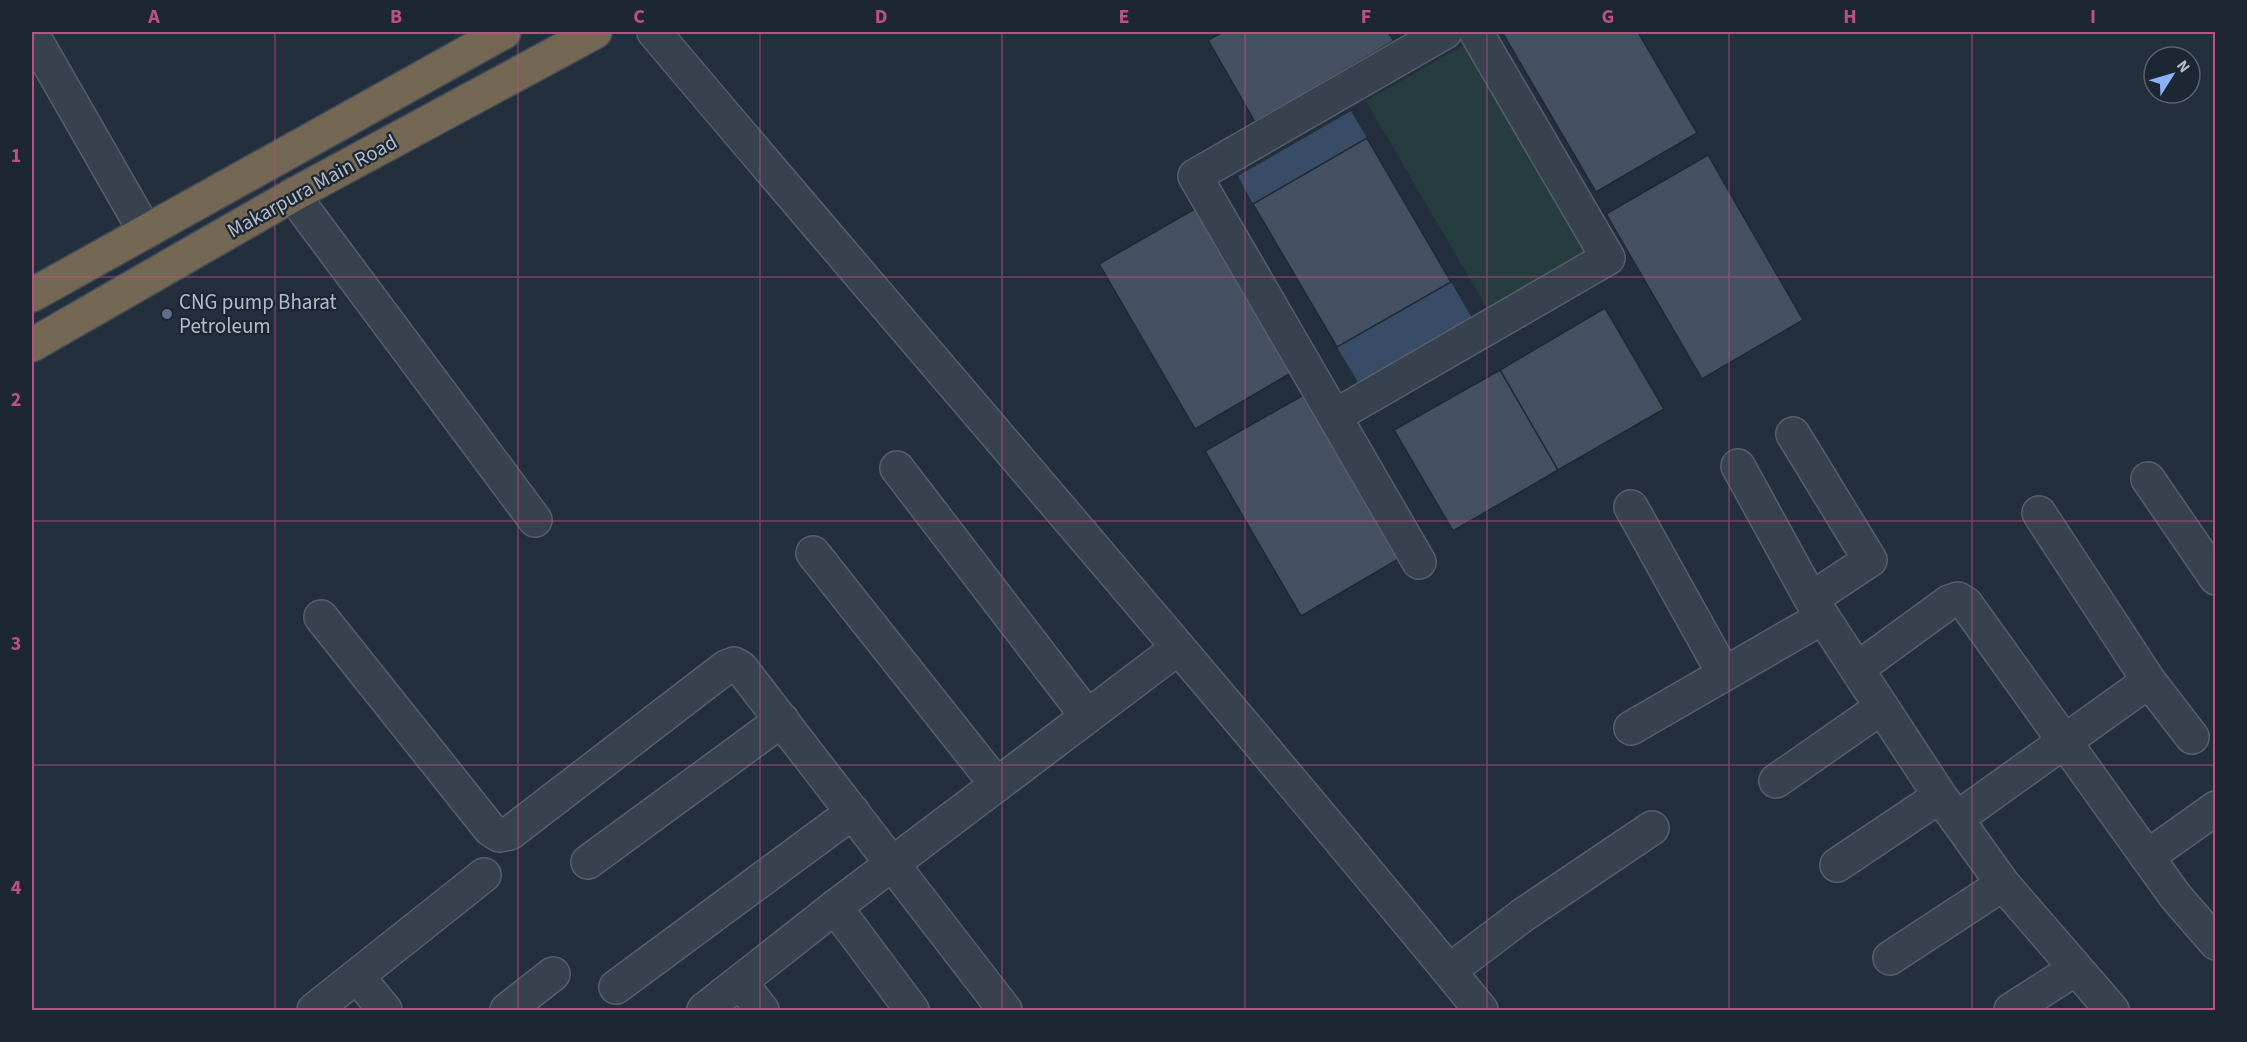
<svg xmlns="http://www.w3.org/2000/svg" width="2247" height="1042" font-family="'Source Sans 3',sans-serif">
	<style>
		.green { fill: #263c3f }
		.water { fill: #394c67 }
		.building { fill: #455162; stroke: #1f2835; stroke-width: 1.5 }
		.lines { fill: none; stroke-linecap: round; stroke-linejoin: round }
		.minor-casing { stroke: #565f6c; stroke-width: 36 }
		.highway-casing { stroke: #434c59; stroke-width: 36 }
		.minor { stroke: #38414e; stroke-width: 33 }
		.highway { stroke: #746855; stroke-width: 33 }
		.grid { fill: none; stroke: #bd5182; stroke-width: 1.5; stroke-opacity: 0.55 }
		.service-dot { fill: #5c6f8a; stroke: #1d2633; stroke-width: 2 }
		.labels { text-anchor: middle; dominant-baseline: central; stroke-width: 4.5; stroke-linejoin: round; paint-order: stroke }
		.street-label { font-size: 21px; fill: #b4bcc9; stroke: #1d2633 }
		.poi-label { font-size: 21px; fill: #b4bcc9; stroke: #1d2633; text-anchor: start }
		.neatline { fill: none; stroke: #bd5182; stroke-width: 2 }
		.grid-label { font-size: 20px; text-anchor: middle; font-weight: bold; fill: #bd5182 }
	</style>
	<rect width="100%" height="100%" fill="#242f3e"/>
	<path class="green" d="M 1466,44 L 1586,252 L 1488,310 L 1366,101 Z"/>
	<path class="water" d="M 1351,111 L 1367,138 L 1253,204 L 1238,176 Z
		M 1451,282 L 1472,318 L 1359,384 L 1337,347 Z"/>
	<path class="building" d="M 1223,32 L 1388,32 L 1394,41 L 1255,122 L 1208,40 Z
		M 1502,32 L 1638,32 L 1697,133 L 1596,192 Z
		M 1367,138 L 1451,282 L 1337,347 L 1253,204 Z
		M 1708,155 L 1803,320 L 1702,379 L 1606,214 Z
		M 1200,206 L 1296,370 L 1195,429 L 1099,264 Z
		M 1605,308 L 1664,409 L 1558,470 L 1500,370 Z
		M 1500,370 L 1558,470 L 1453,531 L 1394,430 Z
		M 1307,393 L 1402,557 L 1301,616 L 1205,451 Z"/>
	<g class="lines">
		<g class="minor-casing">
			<path id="minor" d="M 654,32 C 929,358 1211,680 1481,1010
				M 32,34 L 145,231
				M 293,195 L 535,520
				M 1335,416 L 1608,258 L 1476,32
				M 1793,434 L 1870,560 L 1811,599
				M 1738,466 L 1811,599 L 1940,796 L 2003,884 L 2112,1010
				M 897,468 L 1087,716
				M 2148,479 L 2216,578
				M 1631,507 L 1724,674
				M 2039,513 L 2149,681 L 2192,737
				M 813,553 L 997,785
				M 1419,562 L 1195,176 L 1445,32
				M 321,617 L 490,829 L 499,835 L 510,833 L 726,667 L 734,664 L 741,668 L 1005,1010
				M 1857,669 L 1949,602 L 1958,599 L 1966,604 L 2176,897 L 2216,943
				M 1631,728 L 1823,617
				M 1776,781 L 1882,707
				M 1956,819 L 2149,681
				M 2147,857 L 2216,808
				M 588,862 L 782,720
				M 1837,865 L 1940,796
				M 835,907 L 912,1010
				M 1890,958 L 2003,884
				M 1449,971 L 1523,915 L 1652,828
				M 357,976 L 385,1010
				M 740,982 L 762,1010
				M 616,987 L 853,812
				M 314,1010 L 484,875
				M 507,1010 L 553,974
				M 704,1010 L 835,907 L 1178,648
				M 2011,1010 L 2075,969"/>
		</g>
		<g class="highway-casing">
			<path id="highway" d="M 32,295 L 504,32
				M 32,345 L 293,195 L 595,32"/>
		</g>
		<use href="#minor" class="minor"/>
		<use href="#highway" class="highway"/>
	</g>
	<path class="grid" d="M 275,32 L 275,1010M 518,32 L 518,1010M 760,32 L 760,1010M 1002,32 L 1002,1010M 1245,32 L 1245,1010M 1487,32 L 1487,1010M 1729,32 L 1729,1010M 1972,32 L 1972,1010M 32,277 L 2216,277M 32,521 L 2216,521M 32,765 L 2216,765"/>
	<circle class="service-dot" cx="167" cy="314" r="6"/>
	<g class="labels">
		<g class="street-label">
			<text transform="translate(312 186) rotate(-29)">Makarpura Main Road</text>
		</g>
		<g class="poi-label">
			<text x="179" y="302">CNG pump Bharat<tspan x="179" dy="24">Petroleum</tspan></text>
		</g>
	</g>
	<rect width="2247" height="1042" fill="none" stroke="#1d2633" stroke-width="66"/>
	<g transform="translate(2172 75) rotate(53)"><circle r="28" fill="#1d2633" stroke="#59626f" stroke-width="1.5"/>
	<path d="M0-4.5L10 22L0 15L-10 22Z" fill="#8ab4f8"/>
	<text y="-9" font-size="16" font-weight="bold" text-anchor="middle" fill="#b4bcc9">N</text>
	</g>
	<rect x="33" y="33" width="2181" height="976" class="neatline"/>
	<g class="grid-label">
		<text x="154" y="23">A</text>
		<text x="396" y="23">B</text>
		<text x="639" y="23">C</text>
		<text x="881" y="23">D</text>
		<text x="1124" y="23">E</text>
		<text x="1366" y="23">F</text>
		<text x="1608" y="23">G</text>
		<text x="1850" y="23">H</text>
		<text x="2093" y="23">I</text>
		<text x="16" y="162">1</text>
		<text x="16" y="406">2</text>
		<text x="16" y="650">3</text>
		<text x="16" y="894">4</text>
	</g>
</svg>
